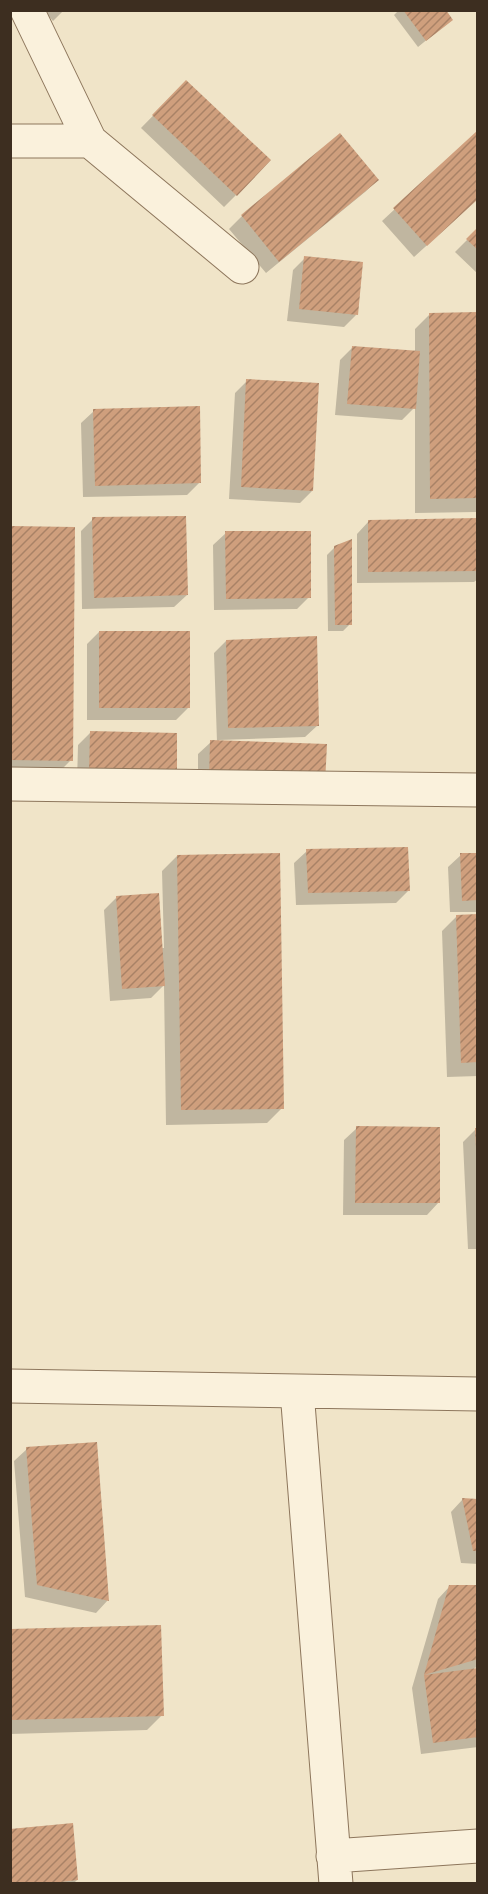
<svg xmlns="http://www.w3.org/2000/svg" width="488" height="1894" font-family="'Zilla Slab',serif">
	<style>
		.shadow { fill: #0003 }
		.building { fill: url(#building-hatch) }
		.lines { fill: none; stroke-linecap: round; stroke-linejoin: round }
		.street-casing { stroke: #8d765c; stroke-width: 35 }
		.street { stroke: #faf1dc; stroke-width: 33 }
	</style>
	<defs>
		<pattern id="building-hatch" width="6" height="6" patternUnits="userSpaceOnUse" patternTransform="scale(1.5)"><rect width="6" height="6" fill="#cf9f7d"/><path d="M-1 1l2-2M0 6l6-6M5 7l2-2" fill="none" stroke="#a98266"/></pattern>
	</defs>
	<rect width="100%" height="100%" fill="#f0e4c8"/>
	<path class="shadow" d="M 43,10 L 64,10 L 53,21 Z
		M 399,10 L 444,10 L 451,20 L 418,47 L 394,15 Z
		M 186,82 L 236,195 L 224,207 L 141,128 Z
		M 478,132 L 478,199 L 414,257 L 382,221 Z
		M 340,135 L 377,180 L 365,192 L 266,273 L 229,229 L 242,216 Z
		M 478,229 L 478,274 L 455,252 Z
		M 305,258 L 356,315 L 344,327 L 287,321 L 293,270 Z
		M 430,314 L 478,314 L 478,510 L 476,512 L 415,513 L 415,407 L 402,420 L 335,415 L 340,360 L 352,348 L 415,352 L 415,329 Z
		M 247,381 L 312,491 L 300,503 L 229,499 L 235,393 Z
		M 94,411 L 200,482 L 187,495 L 83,497 L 81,423 Z
		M 93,519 L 187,595 L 174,607 L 82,609 L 81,531 Z
		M 478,520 L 478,579 L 474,582 L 357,583 L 357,534 L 369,521 Z
		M 10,528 L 71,760 L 56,775 L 10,775 Z
		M 226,533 L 309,597 L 297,609 L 214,610 L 213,545 Z
		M 335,547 L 350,624 L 343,631 L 328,631 L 327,555 Z
		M 99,632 L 188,708 L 176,720 L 87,720 L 87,644 Z
		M 226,641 L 318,725 L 305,737 L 219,740 L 219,742 L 325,746 L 198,792 L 198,754 L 211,742 L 217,742 L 214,653 Z
		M 90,733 L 176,734 L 77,783 L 78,745 Z
		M 307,851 L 409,890 L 396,903 L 296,905 L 294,863 Z
		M 478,854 L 478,912 L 450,912 L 448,867 L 461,855 Z
		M 177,856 L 282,1108 L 267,1123 L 166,1125 L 164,985 L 151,998 L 110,1001 L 104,910 L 117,897 L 161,948 L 164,948 L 162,871 Z
		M 478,915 L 478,1076 L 447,1077 L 442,931 L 457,916 Z
		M 357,1128 L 439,1202 L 427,1215 L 343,1215 L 344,1140 Z
		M 475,1130 L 478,1130 L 478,1249 L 468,1249 L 463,1142 Z
		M 27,1449 L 108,1600 L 96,1613 L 25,1597 L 14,1461 Z
		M 463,1499 L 478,1501 L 478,1564 L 461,1563 L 451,1512 Z
		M 450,1586 L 478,1587 L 478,1667 L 474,1668 L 474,1670 L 478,1669 L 478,1747 L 421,1754 L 412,1688 L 438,1599 Z
		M 10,1630 L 162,1715 L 147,1730 L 10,1734 Z
		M 77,1880 L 73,1884 L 10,1884 Z"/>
	<path class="building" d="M 403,10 L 446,10 L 453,20 L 426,41 Z
		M 186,80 L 271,160 L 237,196 L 152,115 Z
		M 478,130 L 478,199 L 427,246 L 393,208 Z
		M 340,133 L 379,180 L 279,262 L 241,215 Z
		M 478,227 L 478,250 L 466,239 Z
		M 304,256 L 363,262 L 358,315 L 299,309 Z
		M 478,312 L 478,498 L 430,499 L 429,313 Z
		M 352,346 L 420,351 L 416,409 L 347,404 Z
		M 246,379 L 319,383 L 313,491 L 241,487 Z
		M 200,406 L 201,483 L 95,486 L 93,409 Z
		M 186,516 L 188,595 L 94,598 L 92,517 Z
		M 478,518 L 478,571 L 368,572 L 368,520 Z
		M 10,526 L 75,527 L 73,761 L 10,760 Z
		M 225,531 L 311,531 L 311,598 L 226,599 Z
		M 352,539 L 352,625 L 335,625 L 334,546 Z
		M 99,631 L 190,631 L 190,708 L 99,708 Z
		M 317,636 L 319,726 L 228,728 L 226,640 Z
		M 90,731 L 177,733 L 177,773 L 89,771 Z
		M 210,740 L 327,744 L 325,784 L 209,780 Z
		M 408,847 L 410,891 L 308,893 L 306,849 Z
		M 280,853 L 284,1109 L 181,1110 L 177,855 Z
		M 460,853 L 478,853 L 478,900 L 462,901 Z
		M 159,893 L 165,986 L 122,989 L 116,896 Z
		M 478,914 L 478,1062 L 461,1063 L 456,915 Z
		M 356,1126 L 440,1127 L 440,1203 L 355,1203 Z
		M 475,1128 L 478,1128 L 478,1148 L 476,1148 Z
		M 97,1442 L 109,1601 L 37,1585 L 26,1447 Z
		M 462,1498 L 478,1499 L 478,1551 L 473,1551 Z
		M 449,1585 L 478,1585 L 478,1659 L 424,1675 Z
		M 161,1625 L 164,1716 L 10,1720 L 10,1629 Z
		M 478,1668 L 478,1737 L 433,1743 L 424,1675 Z
		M 73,1823 L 78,1880 L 43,1884 L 10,1884 L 10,1829 Z"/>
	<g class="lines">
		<g class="street-casing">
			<path id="street" d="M 27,10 L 90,141 L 242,267
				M 10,141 L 90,141
				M 10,784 L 478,790
				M 10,1386 L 478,1394
				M 297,1391 L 336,1884
				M 333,1856 L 478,1846"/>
		</g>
		<use href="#street" class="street"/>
	</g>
	<rect width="488" height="1894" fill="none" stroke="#3d2e20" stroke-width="24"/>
</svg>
